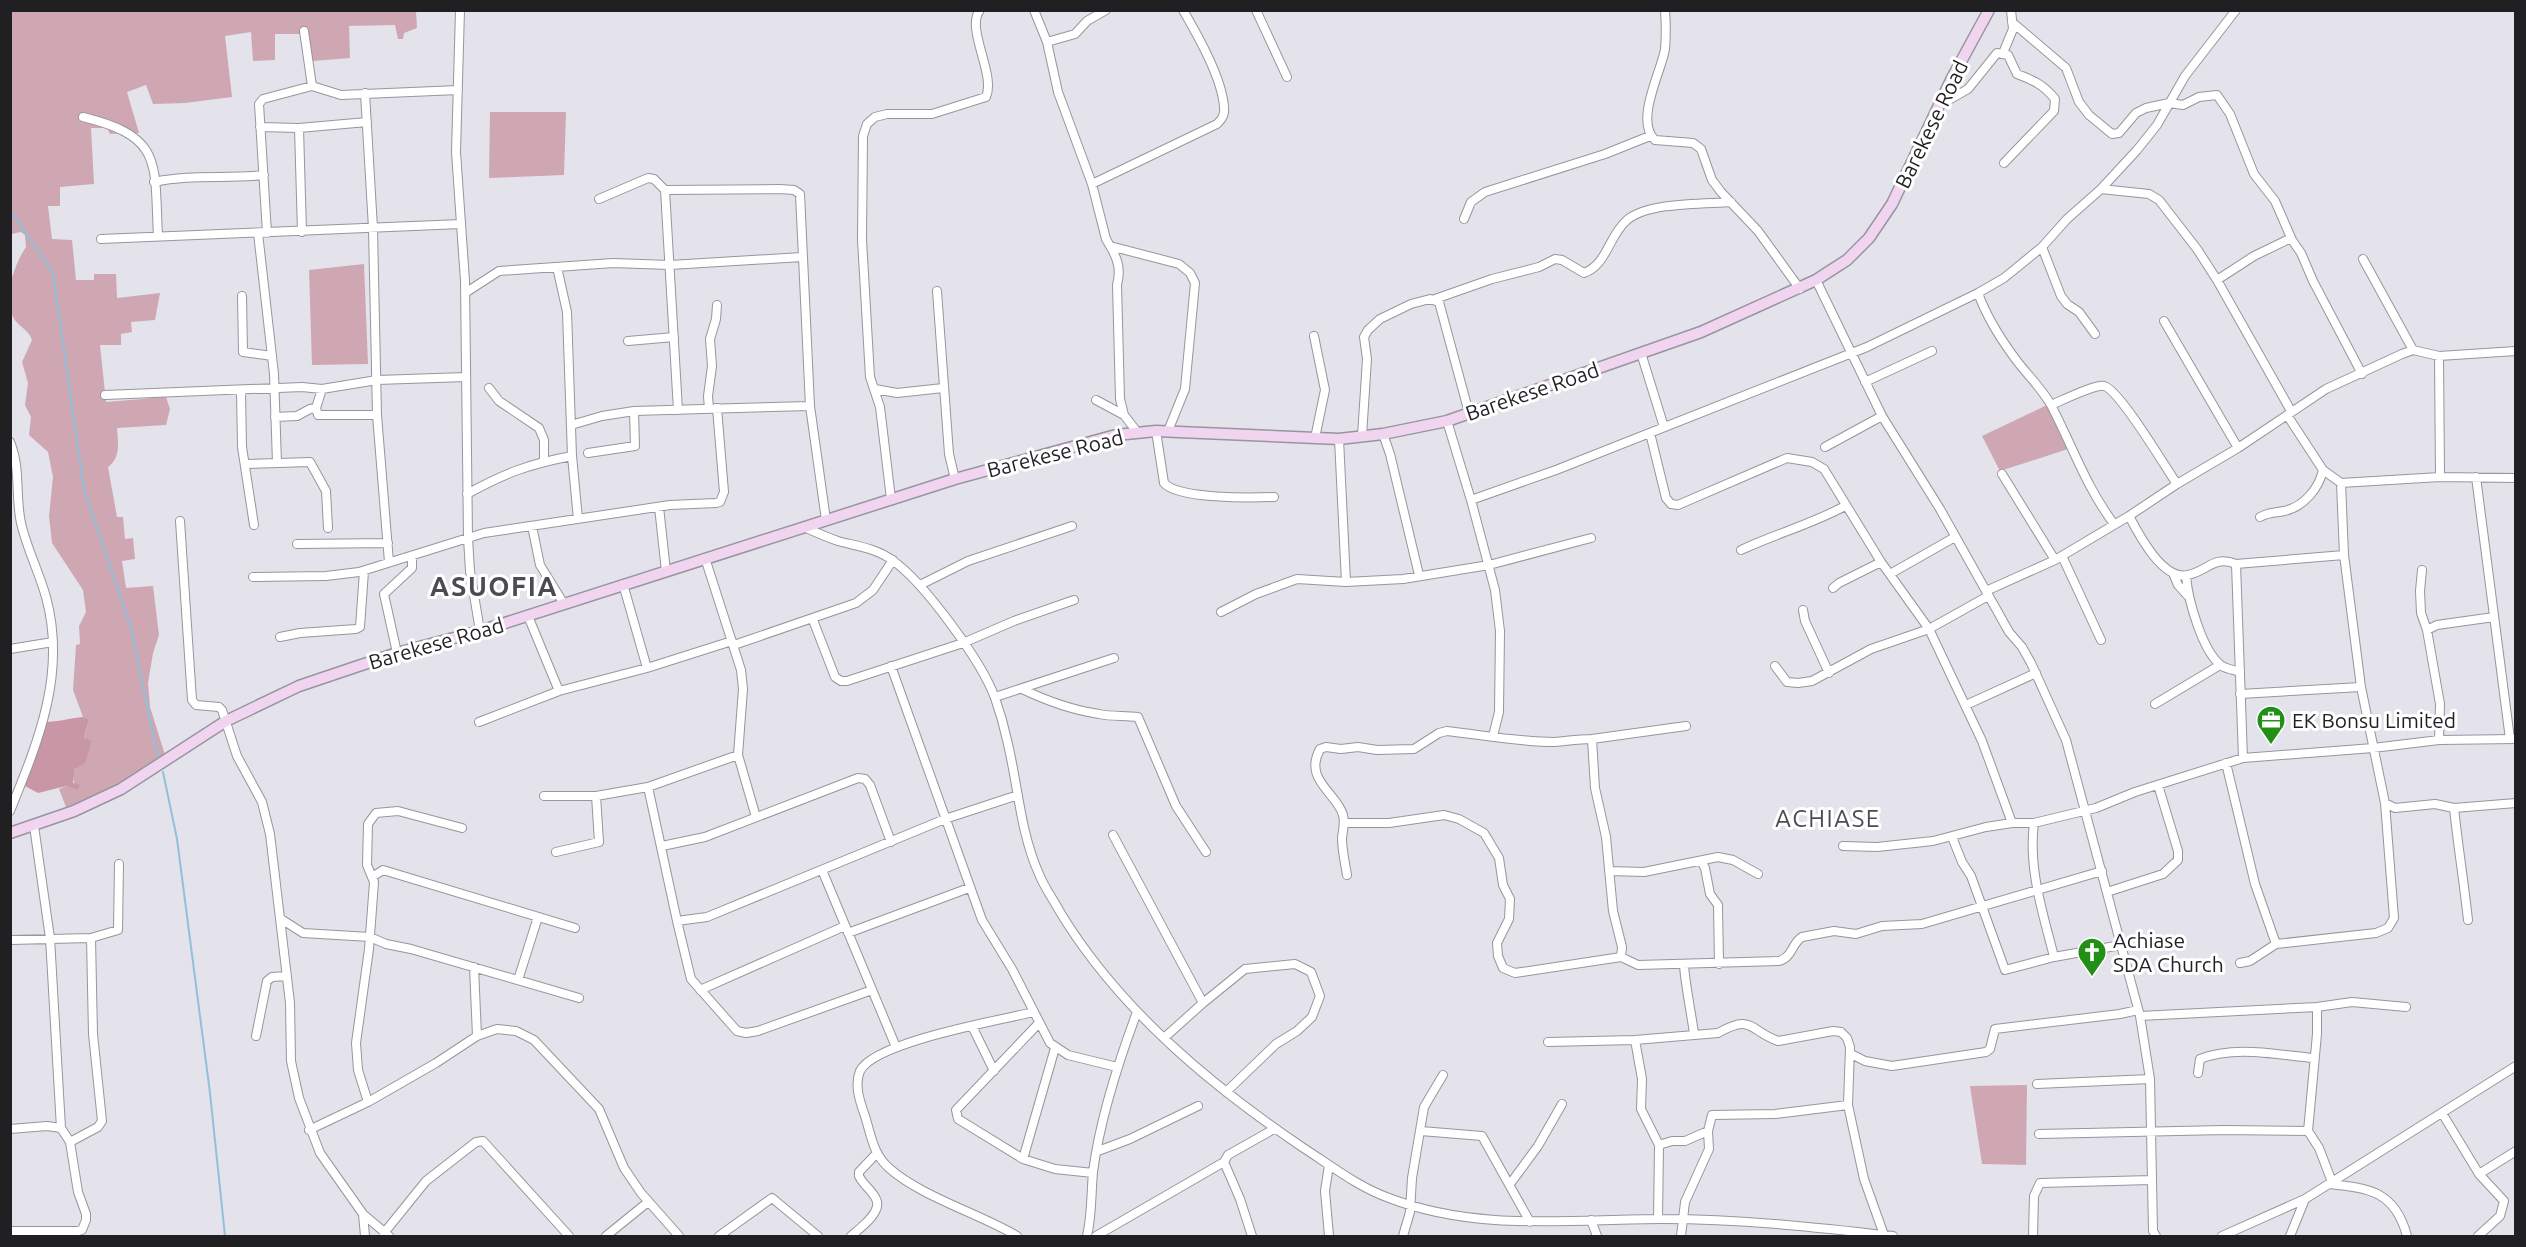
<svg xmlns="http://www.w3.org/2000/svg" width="2526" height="1247" font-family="Ubuntu,sans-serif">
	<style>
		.green { fill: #cea7b3 }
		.forest { fill: #c896a4 }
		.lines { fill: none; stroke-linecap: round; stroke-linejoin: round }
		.stream { stroke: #91c0dc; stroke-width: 2 }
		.minor-casing { stroke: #97959e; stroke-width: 10 }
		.secondary-casing { stroke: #97959e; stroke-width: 13 }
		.minor { stroke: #fff; stroke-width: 8 }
		.secondary { stroke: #f1d5f0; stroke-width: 10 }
		.labels { text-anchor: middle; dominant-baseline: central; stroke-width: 6; stroke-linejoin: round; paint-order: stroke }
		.street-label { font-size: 21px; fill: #201f22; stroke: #fff }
		.poi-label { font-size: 21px; fill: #201f22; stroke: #fff; text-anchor: start }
		.quarter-label { font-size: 24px; letter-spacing: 1.5px; fill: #4d4b52; stroke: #fff }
		.district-label { font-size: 27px; font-weight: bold; letter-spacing: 1.5px; fill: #4d4b52; stroke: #fff }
	</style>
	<rect width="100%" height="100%" fill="#e4e2eb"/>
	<path class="green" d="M 11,11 L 428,11 L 416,12 L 417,28 L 404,33 L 403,39 L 398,39 L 395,25 L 349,26 L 350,58 L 313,61 L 307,34 L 275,34 L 275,60 L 253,61 L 251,32 L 225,36 L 232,97 L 185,103 L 153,104 L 146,85 L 127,92 L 139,133 L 110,134 L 107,128 L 91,128 L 94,184 L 60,187 L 60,206 L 48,206 L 52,239 L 72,240 L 76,280 L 94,280 L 94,274 L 116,274 L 117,298 L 160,293 L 155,320 L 131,322 L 132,332 L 121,334 L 121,345 L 100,345 L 106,402 L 166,397 L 170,409 L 166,425 L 117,428 C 118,442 121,458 108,467 L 117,517 L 123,517 L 125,539 L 133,538 L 135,559 L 122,561 L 126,588 L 153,586 L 159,635 L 153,653 L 148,683 L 150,707 L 165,755 C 133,776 102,795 66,807 L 59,789 L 66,786 L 77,790 C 67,773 83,755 92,740 L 84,739 L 89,719 L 83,717 L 73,690 L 76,645 L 80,644 L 79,626 L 86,612 L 83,590 L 52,543 L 49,516 L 53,477 L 48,452 L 29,435 L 31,417 L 25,405 L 28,383 L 22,362 L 32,340 C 28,328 17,327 12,315 C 3,296 15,263 26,247 L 25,235 L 21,232 L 11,234 Z
		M 490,112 L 566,112 L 564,175 L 489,178 Z
		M 364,264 L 368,364 L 312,365 L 309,270 Z
		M 2047,405 L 2068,449 L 2000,471 L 1982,436 Z
		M 2027,1085 L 2026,1165 L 1982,1164 L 1970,1086 Z"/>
	<path class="forest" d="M 83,717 L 89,719 L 84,738 L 92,740 L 85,763 L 75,769 L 73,783 L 80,785 L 77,790 L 66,786 L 38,793 L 23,785 L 45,722 C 58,722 70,718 83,717 Z"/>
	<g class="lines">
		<path class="stream" d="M 10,210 L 53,273 L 84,490 L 131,628 L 158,759
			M 163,772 L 177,839 L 210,1093 L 225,1236"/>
		<g class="minor-casing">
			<path id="minor" d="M 460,10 L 456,152 L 465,281 L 468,538 L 470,571 L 480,631
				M 1034,10 L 1047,42 L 1058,92 L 1092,184 L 1106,239 L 1110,246 L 1179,264 L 1190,273 L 1195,283 L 1185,389 L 1168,431
				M 1256,10 L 1287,77
				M 1665,10 C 1666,23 1666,37 1665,49 C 1662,70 1634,121 1655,140 L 1693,143 L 1701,149 L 1712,180 L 1721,192 L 1758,231 L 1800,289
				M 2012,22 L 2066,68 L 2079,102 L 2089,115 L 2112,134 L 2119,133 L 2136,113 L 2146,108 L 2169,103 L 2183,105 L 2199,97 L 2217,95 L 2230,114 L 2254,174 L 2275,201 L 2292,240
				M 1047,42 L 1075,34 L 1087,21 L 1106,10
				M 2003,53 L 2013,29 L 2011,10
				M 312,86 L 341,95 L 458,90
				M 365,93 L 373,228 L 377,415 L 389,562
				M 1940,105 L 1968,89 L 1997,53 L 2008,55 L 2017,74 C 2033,80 2044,85 2055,99 L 2054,111 L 2004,163
				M 83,117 C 164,137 154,163 158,236
				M 260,127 L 299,128 L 367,122
				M 299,128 L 302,232
				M 154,182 C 191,174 226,179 264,175
				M 1092,184 L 1217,124 C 1222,119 1225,115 1224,107 C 1222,78 1198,36 1183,10
				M 2101,189 L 2149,194 L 2159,200 L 2197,249 L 2217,280 L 2291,411
				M 665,190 L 780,189 L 794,190 L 800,194 L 810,406 L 826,520
				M 599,199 L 648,178 L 654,179 L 665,190 L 678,410
				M 1464,219 L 1471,202 L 1485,192 L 1605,154 L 1650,136
				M 258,233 L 274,374 L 277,463
				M 267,233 L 259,104 L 263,99 L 312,86 L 304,31
				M 101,239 L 461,224
				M 1110,246 C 1118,259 1121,270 1117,285 L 1120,399 L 1124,415 L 1138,433
				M 2042,247 L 2061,296 L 2067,304 L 2079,312 L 2095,334
				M 2363,259 L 2413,350
				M 557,267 L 567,312 L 572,456 L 578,519
				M 1816,280 L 1882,416 L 1940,509 L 2009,632 L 2022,647 L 2031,663 L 2066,740 L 2140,1016 L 2150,1079 L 2153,1231 L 2156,1236
				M 2217,280 L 2254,256 L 2287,240 L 2292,240 L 2301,253 L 2313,281 L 2362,374
				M 937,291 L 949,454 L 955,479
				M 465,293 L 499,271 L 613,263 L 670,265 L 802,257
				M 1978,293 C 1986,315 2000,338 2014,357 C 2026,374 2041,387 2051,405 C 2072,445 2086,487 2114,524
				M 242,296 L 243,352 L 272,356
				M 1435,299 L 1492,279 L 1539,267 L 1555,259 L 1562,260 L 1584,273 C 1607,265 1609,235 1627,220 C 1648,202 1704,204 1731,202
				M 2164,321 L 2238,448
				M 1314,336 L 1325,390 L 1315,438
				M 628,341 L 674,337
				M 1641,353 L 1664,427
				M 2439,356 L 2440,477
				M 1865,382 L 1932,351
				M 489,388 L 499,401 L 539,428 L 544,440 L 544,460
				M 322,389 L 316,408 L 318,415 L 377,415
				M 875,389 L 897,393 L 943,388
				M 241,390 L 242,447 L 254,525
				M 105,395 L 302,387 L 322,389 L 377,380 L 466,377
				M 1096,400 L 1124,415
				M 2051,405 C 2061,401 2095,384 2104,386 C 2120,390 2165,467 2177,484
				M 709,409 L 708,396 L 712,366 L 710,339 L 716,319 L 717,305
				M 2287,415 L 2323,470 L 2341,483 L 2440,477 L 2516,478
				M 275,417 L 297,416 L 310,409 L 316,408
				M 1447,421 L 1471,500 L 1495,590 L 1500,631 L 1499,712 L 1493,736
				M 571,425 L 602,416 L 634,411 L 810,406
				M 1156,431 L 1164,483 C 1178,499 1251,498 1274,497
				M 1650,433 L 1666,498 L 1671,504 L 1678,505 L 1787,458 L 1812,462 L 1824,469 L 1881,562 L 1929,629 L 1982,741 L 2012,823
				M 1383,434 L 1390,454 L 1419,575
				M 1362,436 L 1367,359 L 1364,337 L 1368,330 L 1380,319 L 1411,304 L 1430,299 L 1439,302 L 1469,413
				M 1339,439 L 1346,582
				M 10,442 C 21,468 15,496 21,523 C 27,549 39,572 46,597 C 67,673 38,742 10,811
				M 1825,447 L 1882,416
				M 588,453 L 635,446 L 634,411
				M 245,464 L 310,462 L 326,491 L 328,528
				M 2002,474 L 2055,560
				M 2476,477 L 2510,739
				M 467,494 C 505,473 529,464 572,456
				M 891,499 L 880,407 L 870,377 L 862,240 L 863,136 L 867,124 L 875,117 L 887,114 L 932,114 L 986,97 C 996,74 965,28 980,10
				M 1471,500 L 1556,470 L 1867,347 L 1978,293 L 2004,278 L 2042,247 L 2067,219 L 2101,189 L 2137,150 L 2157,125 L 2185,76 L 2236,10
				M 659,507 L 666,571
				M 2129,516 C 2139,535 2163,581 2188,575 C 2208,571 2213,555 2236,564 L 2344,555
				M 2260,517 C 2269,512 2275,513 2284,511 C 2304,507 2319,488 2323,470
				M 180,521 L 192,700 L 196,705 L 219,707 L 222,710 L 237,756 L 262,802 L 270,834 L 290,1003 L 291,1061 L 299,1098 L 320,1153 L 363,1214 L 389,1236
				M 532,526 L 540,565 L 564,604
				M 804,527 C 815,532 826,537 838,541 C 856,546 876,548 892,560 C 924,582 982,662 995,698 C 1000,712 1004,726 1007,740 C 1018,784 1020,832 1039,874 C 1044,887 1053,899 1060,912 C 1119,1009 1209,1084 1302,1147 C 1330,1165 1358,1187 1389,1198 C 1477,1232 1571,1219 1662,1219 C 1739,1219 1816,1227 1893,1236
				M 297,544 L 388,543
				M 1741,550 C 1775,534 1812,524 1845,506
				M 2062,556 L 2101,640
				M 705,558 L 741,670 L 743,689 L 738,755 L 756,817
				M 2236,564 L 2243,758
				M 2422,570 L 2420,591 L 2421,613 L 2427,630 L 2440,704 L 2439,740
				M 2173,573 L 2178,585 L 2188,596
				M 1890,574 L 1955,537
				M 2186,576 C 2188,599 2202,652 2222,666 C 2227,669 2234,670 2240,672
				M 253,577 L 326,576 L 359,572 L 484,533 L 670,505 L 716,503 L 720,502 L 724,492 L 717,408
				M 623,584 L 647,668
				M 920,585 L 968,561 L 1072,526
				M 1833,588 L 1839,583 L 1881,562
				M 1986,591 L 2055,560 L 2129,516 L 2177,484 L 2238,448 L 2326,389 L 2402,354 L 2413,350 L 2439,356 L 2516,351
				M 1803,610 L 1805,621 L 1829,673
				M 1221,612 L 1256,594 L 1297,579 L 1346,582 L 1403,579 L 1489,565 L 1591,538
				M 528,616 L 559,691
				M 813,620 L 835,677 L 841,681 L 847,681 L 963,643 L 1014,621 L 1074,600
				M 2427,630 L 2437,625 L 2494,617
				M 280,637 L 300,633 L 356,629 L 360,627 L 364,571
				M 734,645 L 856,603 L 873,590 L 893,560
				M 10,649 L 53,642
				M 397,653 L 384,594 L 412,568 L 412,556
				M 891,666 L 982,920 L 1012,969 L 1050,1043 L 1068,1055 L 1117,1067
				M 1775,666 L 1787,682 L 1798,683 L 1812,681 L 1871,649 L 1929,629 L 1988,596
				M 1022,689 C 1047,701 1072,710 1099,714 C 1112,717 1125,715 1138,717 L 1176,806 L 1206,852
				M 2240,694 L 2361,687
				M 995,697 L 1114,658
				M 2155,704 L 2220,665
				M 1966,705 L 2036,673
				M 479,722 L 559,691 L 647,668 L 732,641
				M 1592,739 L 1686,726
				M 2226,763 L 2255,884 L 2276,944
				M 648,787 L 677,921 L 707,917 L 945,819 L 1018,795
				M 544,796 L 596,796 L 648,787 L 738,755
				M 2385,803 L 2395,808 L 2435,804 L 2454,808 L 2516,803
				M 2454,808 C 2458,846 2464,883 2468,920
				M 1344,823 L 1389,823 L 1444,815 L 1459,819 L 1484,833 L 1499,858 L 1503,885 L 1510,899 L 1509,919 L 1497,943 L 1498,956 L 1503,968 L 1515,973 L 1522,972 L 1621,957
				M 2034,823 C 2028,869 2043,913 2054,957
				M 1113,835 L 1203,1003
				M 1952,837 L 1962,862 L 1971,876 L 2005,970 L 2054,957 L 2121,945
				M 662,846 L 705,837 L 858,778 L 865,779 L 870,785 L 891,842
				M 1843,846 L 1877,847 L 1933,841 L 1986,827 L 2012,823 L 2034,823 L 2096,808 L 2135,792 L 2243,758 L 2373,748 L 2439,740 L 2516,739
				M 556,852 L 599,842 L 596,796
				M 1701,861 L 1705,868 L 1710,894 L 1718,905 L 1719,964
				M 822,870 L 896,1047
				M 1609,871 L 1644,872 L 1718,857 L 1733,860 L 1758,874
				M 1347,875 C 1345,863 1342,850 1342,838 C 1343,830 1345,823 1343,815 C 1337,793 1303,780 1320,749 L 1326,747 L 1341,749 L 1358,747 L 1377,750 L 1414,749 L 1439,733 L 1447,731 C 1483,735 1518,742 1555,742 C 1567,741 1579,739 1592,739 L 1595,788 L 1606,837 L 1613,911 L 1622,947 L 1621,957 L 1638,965 L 1779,961 C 1793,957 1791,944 1802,937 L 1834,931 L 1856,934 L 1882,926 L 1922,924 L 2102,871
				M 372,877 L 383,870 L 575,928
				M 2107,892 L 2163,874 L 2178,860 L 2178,851 L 2158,785
				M 281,919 L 303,933 L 370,937 L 386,944 L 411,949 L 579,998
				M 677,921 L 691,979 L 737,1031 L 746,1033 L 758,1031 L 872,990
				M 848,933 L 969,888
				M 10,940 L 91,938 L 118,930 L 119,864
				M 2240,963 L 2250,961 L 2276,944 L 2376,933 L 2388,928 L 2394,918 L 2385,803 L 2361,687 L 2344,555 L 2341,483
				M 1684,966 C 1686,989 1691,1011 1694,1034
				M 474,967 L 477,1036
				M 518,980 L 538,917
				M 700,990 L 845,926
				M 2317,1007 L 2352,1002 L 2406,1007
				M 2140,1016 L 2317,1007 L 2317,1034 L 2308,1131 L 2319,1148 L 2332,1182
				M 1039,1023 L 956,1110 L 958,1119 L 1023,1159 L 1055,1169 L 1093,1173
				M 972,1026 L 994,1071
				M 256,1036 L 267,981 L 272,977 L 287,976
				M 1164,1038 L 1203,1003 L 1245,969 L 1295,964 L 1311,972 L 1320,996 L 1312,1017 L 1297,1031 L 1276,1044 L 1226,1092
				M 1635,1040 L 1642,1079 L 1641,1109 L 1659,1145 L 1658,1219
				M 1548,1042 L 1635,1040 L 1718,1033 C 1753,1013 1749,1031 1778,1041 L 1833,1031 L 1841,1032 L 1847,1038 L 1850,1047 L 1848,1105 L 1864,1179 L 1884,1235
				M 1851,1054 L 1865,1061 L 1892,1066 L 1986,1052 L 1990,1049 L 1995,1029 L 2120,1014 L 2138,1010
				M 2198,1073 L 2200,1059 C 2235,1045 2278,1055 2314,1058
				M 2037,1084 L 2150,1079
				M 368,1102 L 358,1070 L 356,1043 L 369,949 L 374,882 L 367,865 L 368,824 L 376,813 L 398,811 L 462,828
				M 2442,1113 L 2479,1174 L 2504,1201 L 2500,1216 L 2478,1236
				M 10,1129 L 47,1126 L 61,1128
				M 309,1130 L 368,1102 L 436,1063 L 477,1036 L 497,1029 L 516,1031 L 534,1040 L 599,1109 L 624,1168 L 641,1193 L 679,1236
				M 1421,1131 L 1482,1136 L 1530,1222
				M 2039,1134 L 2224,1130 L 2308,1131
				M 70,1142 L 98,1127 L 102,1121 L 93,1034 L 91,938
				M 1659,1145 L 1672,1141 L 1685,1141 L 1708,1131
				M 1098,1151 L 1130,1139 L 1198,1106
				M 1023,1159 L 1055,1048
				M 1224,1162 L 1240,1199 L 1252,1236
				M 2479,1174 L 2516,1151
				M 1510,1184 L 1538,1146 L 1562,1104
				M 2329,1184 C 2369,1188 2395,1191 2407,1236
				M 363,1214 L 365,1236
				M 1591,1220 L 1597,1236
				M 10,1231 L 78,1231 L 82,1230 L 86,1220 L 86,1214 L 78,1192 L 70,1142 L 61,1128 L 50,938 L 34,826
				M 384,1233 L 426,1181 L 476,1142 L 483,1141 L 569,1236
				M 606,1236 L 648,1202
				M 719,1236 L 772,1198 L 818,1236
				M 851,1236 C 859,1229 883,1212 876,1199 C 872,1190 863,1185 859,1176 L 859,1172 L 876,1154
				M 1017,1236 C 980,1214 920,1196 889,1168 C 873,1154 871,1135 865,1116 C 860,1102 854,1085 860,1071 C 874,1042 1000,1020 1034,1012
				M 1087,1236 C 1092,1215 1091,1194 1093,1172 C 1100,1118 1118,1063 1137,1012
				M 1096,1236 L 1224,1162 L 1228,1155 L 1274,1129
				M 1329,1236 L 1325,1191 L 1329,1165
				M 1403,1236 L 1410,1212 L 1412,1178 L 1424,1107 L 1443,1075
				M 1681,1236 L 1685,1202 L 1709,1149 L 1708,1131 L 1712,1115 L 1775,1114 L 1848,1105
				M 2033,1236 L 2034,1196 L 2040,1183 L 2151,1180
				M 2222,1236 L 2305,1199 L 2516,1066
				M 2290,1236 L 2305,1199"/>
		</g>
		<g class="secondary-casing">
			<path id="secondary" d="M 10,833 L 74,811 L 121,789 L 226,721 L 299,686 L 397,653 L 480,631 L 955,479 L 1116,435 L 1156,431 L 1339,439 L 1383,434 L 1447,421 L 1701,332 L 1816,280 L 1847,260 L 1869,238 L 1892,204 L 1952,78 L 1989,10"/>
		</g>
		<use href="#minor" class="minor"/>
		<use href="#secondary" class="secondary"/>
	</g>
	<defs>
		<g id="office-pin" transform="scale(1.5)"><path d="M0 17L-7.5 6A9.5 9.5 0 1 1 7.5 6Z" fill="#229017" stroke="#fff"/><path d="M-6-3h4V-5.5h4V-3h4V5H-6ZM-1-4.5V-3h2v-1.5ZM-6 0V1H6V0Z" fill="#fff"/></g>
		<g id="church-pin" transform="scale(1.5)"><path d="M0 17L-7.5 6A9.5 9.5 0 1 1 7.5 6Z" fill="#229017" stroke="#fff"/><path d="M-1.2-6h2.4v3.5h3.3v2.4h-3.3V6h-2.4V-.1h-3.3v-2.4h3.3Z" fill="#fff"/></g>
	</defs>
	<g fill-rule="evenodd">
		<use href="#office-pin" x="2271" y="720"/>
		<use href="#church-pin" x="2092" y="952"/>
	</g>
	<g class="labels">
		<g class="street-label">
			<text transform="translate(1931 124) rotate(-64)">Barekese Road</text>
			<text transform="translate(1532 391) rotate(-19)">Barekese Road</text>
			<text transform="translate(1055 453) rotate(-14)">Barekese Road</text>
			<text transform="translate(436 643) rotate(-16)">Barekese Road</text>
		</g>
		<g class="poi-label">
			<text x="2292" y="720">EK Bonsu Limited</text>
			<text x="2113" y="940">Achiase<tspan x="2113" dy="24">SDA Church</tspan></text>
		</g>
		<g class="quarter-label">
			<text x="1828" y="818">ACHIASE</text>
		</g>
		<g class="district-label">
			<text x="494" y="586">ASUOFIA</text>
		</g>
	</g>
	<rect width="2526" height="1247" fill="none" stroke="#201f22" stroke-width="24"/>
</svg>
